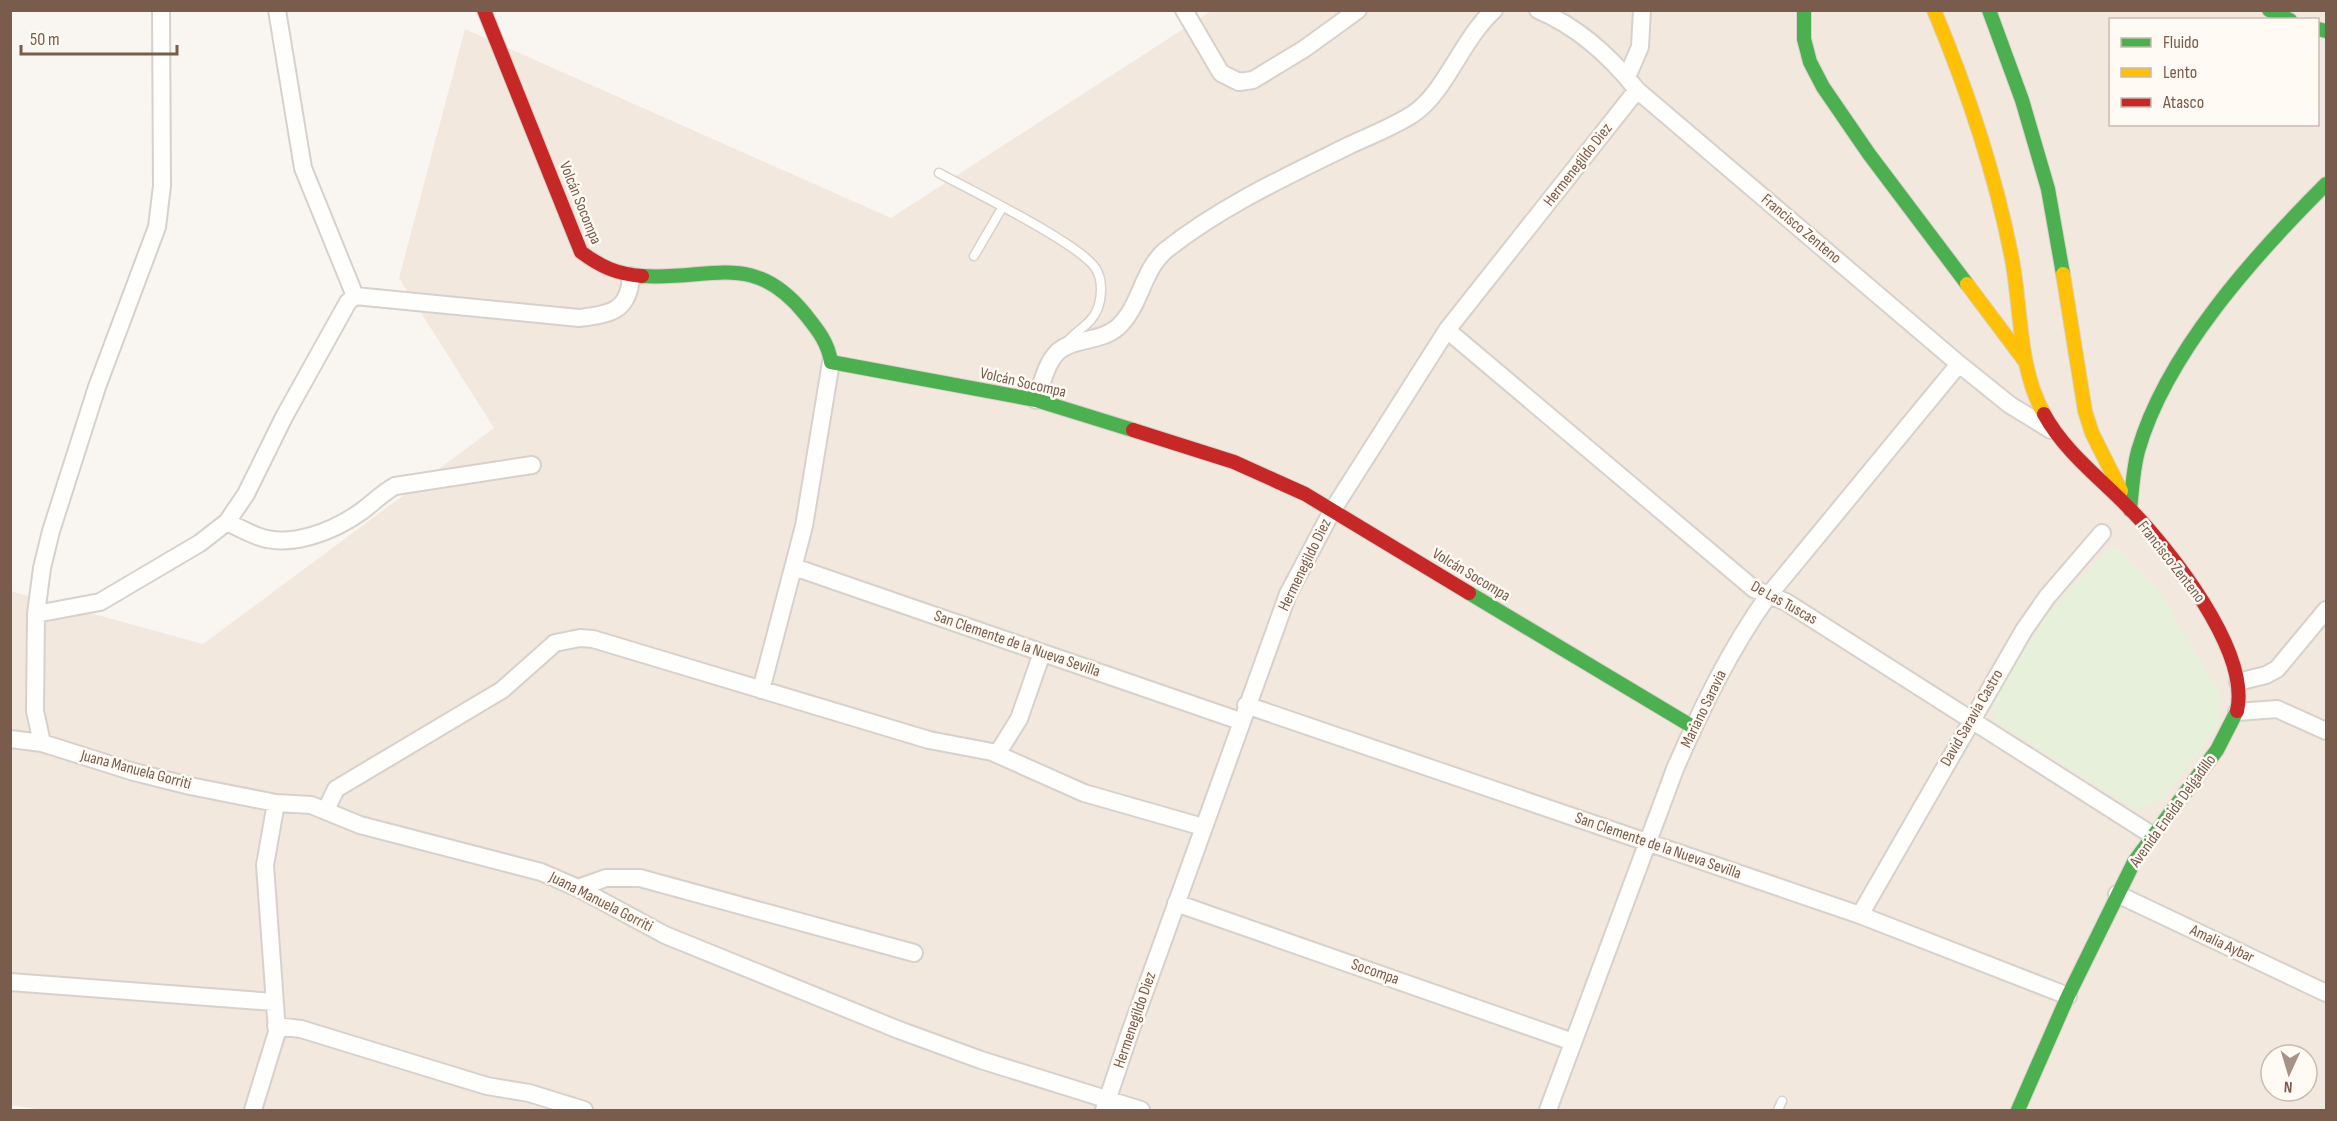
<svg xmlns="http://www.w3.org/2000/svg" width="2337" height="1121" font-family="'Sofia Sans Condensed',sans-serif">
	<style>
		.residential { fill: #f2e8de; fill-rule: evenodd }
		.green { fill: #e7f0db }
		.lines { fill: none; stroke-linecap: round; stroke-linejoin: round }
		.lane-casing { stroke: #d7d1cb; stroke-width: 11 }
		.street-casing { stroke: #d7d1cb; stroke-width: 20 }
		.fast-casing { stroke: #d9d2cb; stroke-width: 16 }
		.slow-casing { stroke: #d9d2cb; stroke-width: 16 }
		.jam-casing { stroke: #d9d2cb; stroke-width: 16 }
		.lane { stroke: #fefefd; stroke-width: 8 }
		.street { stroke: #fefefd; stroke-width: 16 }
		.fast { stroke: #4caf50; stroke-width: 14 }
		.slow { stroke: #ffc107; stroke-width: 14 }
		.jam { stroke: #c62828; stroke-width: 14 }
		.labels { text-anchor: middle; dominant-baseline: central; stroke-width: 5; stroke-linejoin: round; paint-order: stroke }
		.street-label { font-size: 16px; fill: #7a5c4d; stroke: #fffaf3 }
	</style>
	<rect width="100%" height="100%" fill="#f9f5f0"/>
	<path class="residential" d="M 1211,11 L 2326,11 L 2326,1110 L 43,1110 L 11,1105 L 10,591 L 203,644 L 494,428 L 399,278 L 465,29 L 891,218 ZM 2110,20 L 2318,20 L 2318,124 L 2110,124 ZM 2271,1055 L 2307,1055 L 2307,1091 L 2271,1091 Z"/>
	<path class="green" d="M 2113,545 L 2158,590 L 2221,696 L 2219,726 L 2163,799 L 2136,810 L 1997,722 L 1991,702 L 2049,612 Z"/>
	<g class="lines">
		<g class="lane-casing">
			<path id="lane" d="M 939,173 C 970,190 1081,244 1096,269 C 1103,280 1102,298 1097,310 C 1092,324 1075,331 1066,343
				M 974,256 L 1002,208
				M 1778,1110 L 1782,1101"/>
		</g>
		<g class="street-casing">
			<path id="street" d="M 277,10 L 303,168 L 355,296
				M 1184,10 L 1221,73 L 1239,82 L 1253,80 L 1304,49 L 1358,10
				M 1538,10 C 1578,27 1611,57 1637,90 L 1959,364 L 2010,405 L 2051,430
				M 1627,77 L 1640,47 L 1642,10
				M 1447,330 L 1754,589 L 1786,602 L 2152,835
				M 1036,400 C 1042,384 1047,357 1063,348 C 1080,338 1102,341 1118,327 C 1141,306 1142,270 1166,250 C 1222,206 1285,177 1348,146 C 1369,136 1393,127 1413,114 C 1446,92 1461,40 1494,10
				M 227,522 C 237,527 247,532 257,536 C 290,549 334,531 362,511 C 373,503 382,493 395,486 L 532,465
				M 794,567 L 1240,721
				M 36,614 L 42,568 L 51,531 L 97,387 L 157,227 L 162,186 L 161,10
				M 2238,682 L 2266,675 L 2277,669 L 2326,610
				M 761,690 L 804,526 L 831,362
				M 1246,705 L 1860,915 L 2068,996
				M 2237,712 L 2277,709 L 2326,731
				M 10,739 L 42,743 L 134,772 L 190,786 L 276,803 L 311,805 L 360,825 L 541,872 L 578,888 L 665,935 L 899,1030 L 981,1060 L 1141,1110
				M 42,743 L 35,711 L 36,614 L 100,602 L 200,543 L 227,522 L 246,494 L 284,417 L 348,302 L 355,296 L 579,318 C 610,314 629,312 631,276
				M 997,754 L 1019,719 L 1042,653
				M 326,810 L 336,789 L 502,690 L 555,643 L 580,638 L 593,639 L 929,740 L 992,752 L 1084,793 L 1203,827
				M 578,888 L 606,878 L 640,878 L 914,953
				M 2117,894 L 2326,993
				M 1176,903 L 1573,1042
				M 1860,915 L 2024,630 L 2047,597 L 2102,533
				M 10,982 L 274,1002
				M 276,1026 L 301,1029 L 487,1086 L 529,1093 L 584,1110
				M 253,1110 L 277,1032 L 265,865 L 276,803
				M 1104,1110 L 1128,1038 L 1288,594 L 1332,511 L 1447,330 L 1637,90
				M 1548,1110 L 1675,769 C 1701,709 1730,649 1768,596 L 1959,364"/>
		</g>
		<g class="fast-casing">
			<path id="fast" d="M 1804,10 L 1804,39 L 1810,62 L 1823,87 L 1869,154 L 1967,284
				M 1989,10 L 2022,100 L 2048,189 L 2063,274
				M 2269,10 L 2290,20
				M 2318,29 L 2326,31
				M 642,276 C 711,281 752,249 805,314 C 817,329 828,342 831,362 L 1036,400 L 1133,430
				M 2130,510 C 2132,490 2133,470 2138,451 C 2166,353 2255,255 2326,184
				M 1469,593 L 1693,727
				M 2018,1110 L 2068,996 L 2134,862 L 2217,750 L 2237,711"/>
		</g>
		<g class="slow-casing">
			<path id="slow" d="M 1934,10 C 1967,89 1994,169 2011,254 C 2022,306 2017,366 2044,414
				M 2063,274 L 2085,411 L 2092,433 L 2121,491
				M 1967,284 L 2024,360"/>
		</g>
		<g class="jam-casing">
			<path id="jam" d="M 484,10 L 581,252 C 601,267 617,274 642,276
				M 2044,414 C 2064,451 2100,478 2129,508 C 2169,549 2251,651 2237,711
				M 1133,430 L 1234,462 L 1305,494 L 1469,593"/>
		</g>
		<use href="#lane" class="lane"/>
		<use href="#street" class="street"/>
		<use href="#fast" class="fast"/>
		<use href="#slow" class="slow"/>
		<use href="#jam" class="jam"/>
	</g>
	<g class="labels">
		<g class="street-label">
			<text transform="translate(1578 165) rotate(-52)">Hermenegildo Diez</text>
			<text transform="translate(580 203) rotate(68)">Volcán Socompa</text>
			<text transform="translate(1801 229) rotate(40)">Francisco Zenteno</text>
			<text transform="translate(1023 383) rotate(13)">Volcán Socompa</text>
			<text transform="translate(2171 562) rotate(52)">Francisco Zenteno</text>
			<text transform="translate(1305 565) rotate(-64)">Hermenegildo Diez</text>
			<text transform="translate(1471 575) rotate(31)">Volcán Socompa</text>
			<text transform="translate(1784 603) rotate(29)">De Las Tuscas</text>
			<text transform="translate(1017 644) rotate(19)">San Clemente de la Nueva Sevilla</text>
			<text transform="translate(1704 709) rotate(-64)">Mariano Saravia</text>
			<text transform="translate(1972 718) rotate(-60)">David Saravia Castro</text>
			<text transform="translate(136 770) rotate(15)">Juana Manuela Gorriti</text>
			<text transform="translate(2173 811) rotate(-54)">Avenida Eneida Delgadillo</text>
			<text transform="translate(1658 846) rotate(19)">San Clemente de la Nueva Sevilla</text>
			<text transform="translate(601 902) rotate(27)">Juana Manuela Gorriti</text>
			<text transform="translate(2222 944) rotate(25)">Amalia Aybar</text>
			<text transform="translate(1375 972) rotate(19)">Socompa</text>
			<text transform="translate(1135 1020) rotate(-71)">Hermenegildo Diez</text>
		</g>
	</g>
	<rect width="2337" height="1121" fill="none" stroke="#7a5c4d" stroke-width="24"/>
	<rect x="2109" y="18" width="210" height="108" fill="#fffaf3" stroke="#cabbb1" stroke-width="1.5"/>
	<rect x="2121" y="38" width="30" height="9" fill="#4caf50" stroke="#cabbb1" stroke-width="1.5"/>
	<text x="2163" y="48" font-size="18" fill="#7a5c4d">Fluido</text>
	<rect x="2121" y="68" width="30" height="9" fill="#ffc107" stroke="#cabbb1" stroke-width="1.5"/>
	<text x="2163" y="78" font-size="18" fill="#7a5c4d">Lento</text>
	<rect x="2121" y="98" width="30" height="9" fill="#c62828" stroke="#cabbb1" stroke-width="1.5"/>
	<text x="2163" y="108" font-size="18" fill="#7a5c4d">Atasco</text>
	<g transform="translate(2289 1073) rotate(184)"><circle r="28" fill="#fffaf3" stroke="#cabbb1" stroke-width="1.5"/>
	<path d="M0-4.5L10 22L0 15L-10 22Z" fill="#a69286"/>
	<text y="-9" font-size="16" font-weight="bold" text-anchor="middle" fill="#7a5c4d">N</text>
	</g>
	<path d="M21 45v9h156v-9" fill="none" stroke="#7a5c4d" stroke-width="3"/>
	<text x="30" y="45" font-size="18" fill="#7a5c4d" stroke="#fffaf3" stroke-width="4.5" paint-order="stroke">50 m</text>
</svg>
